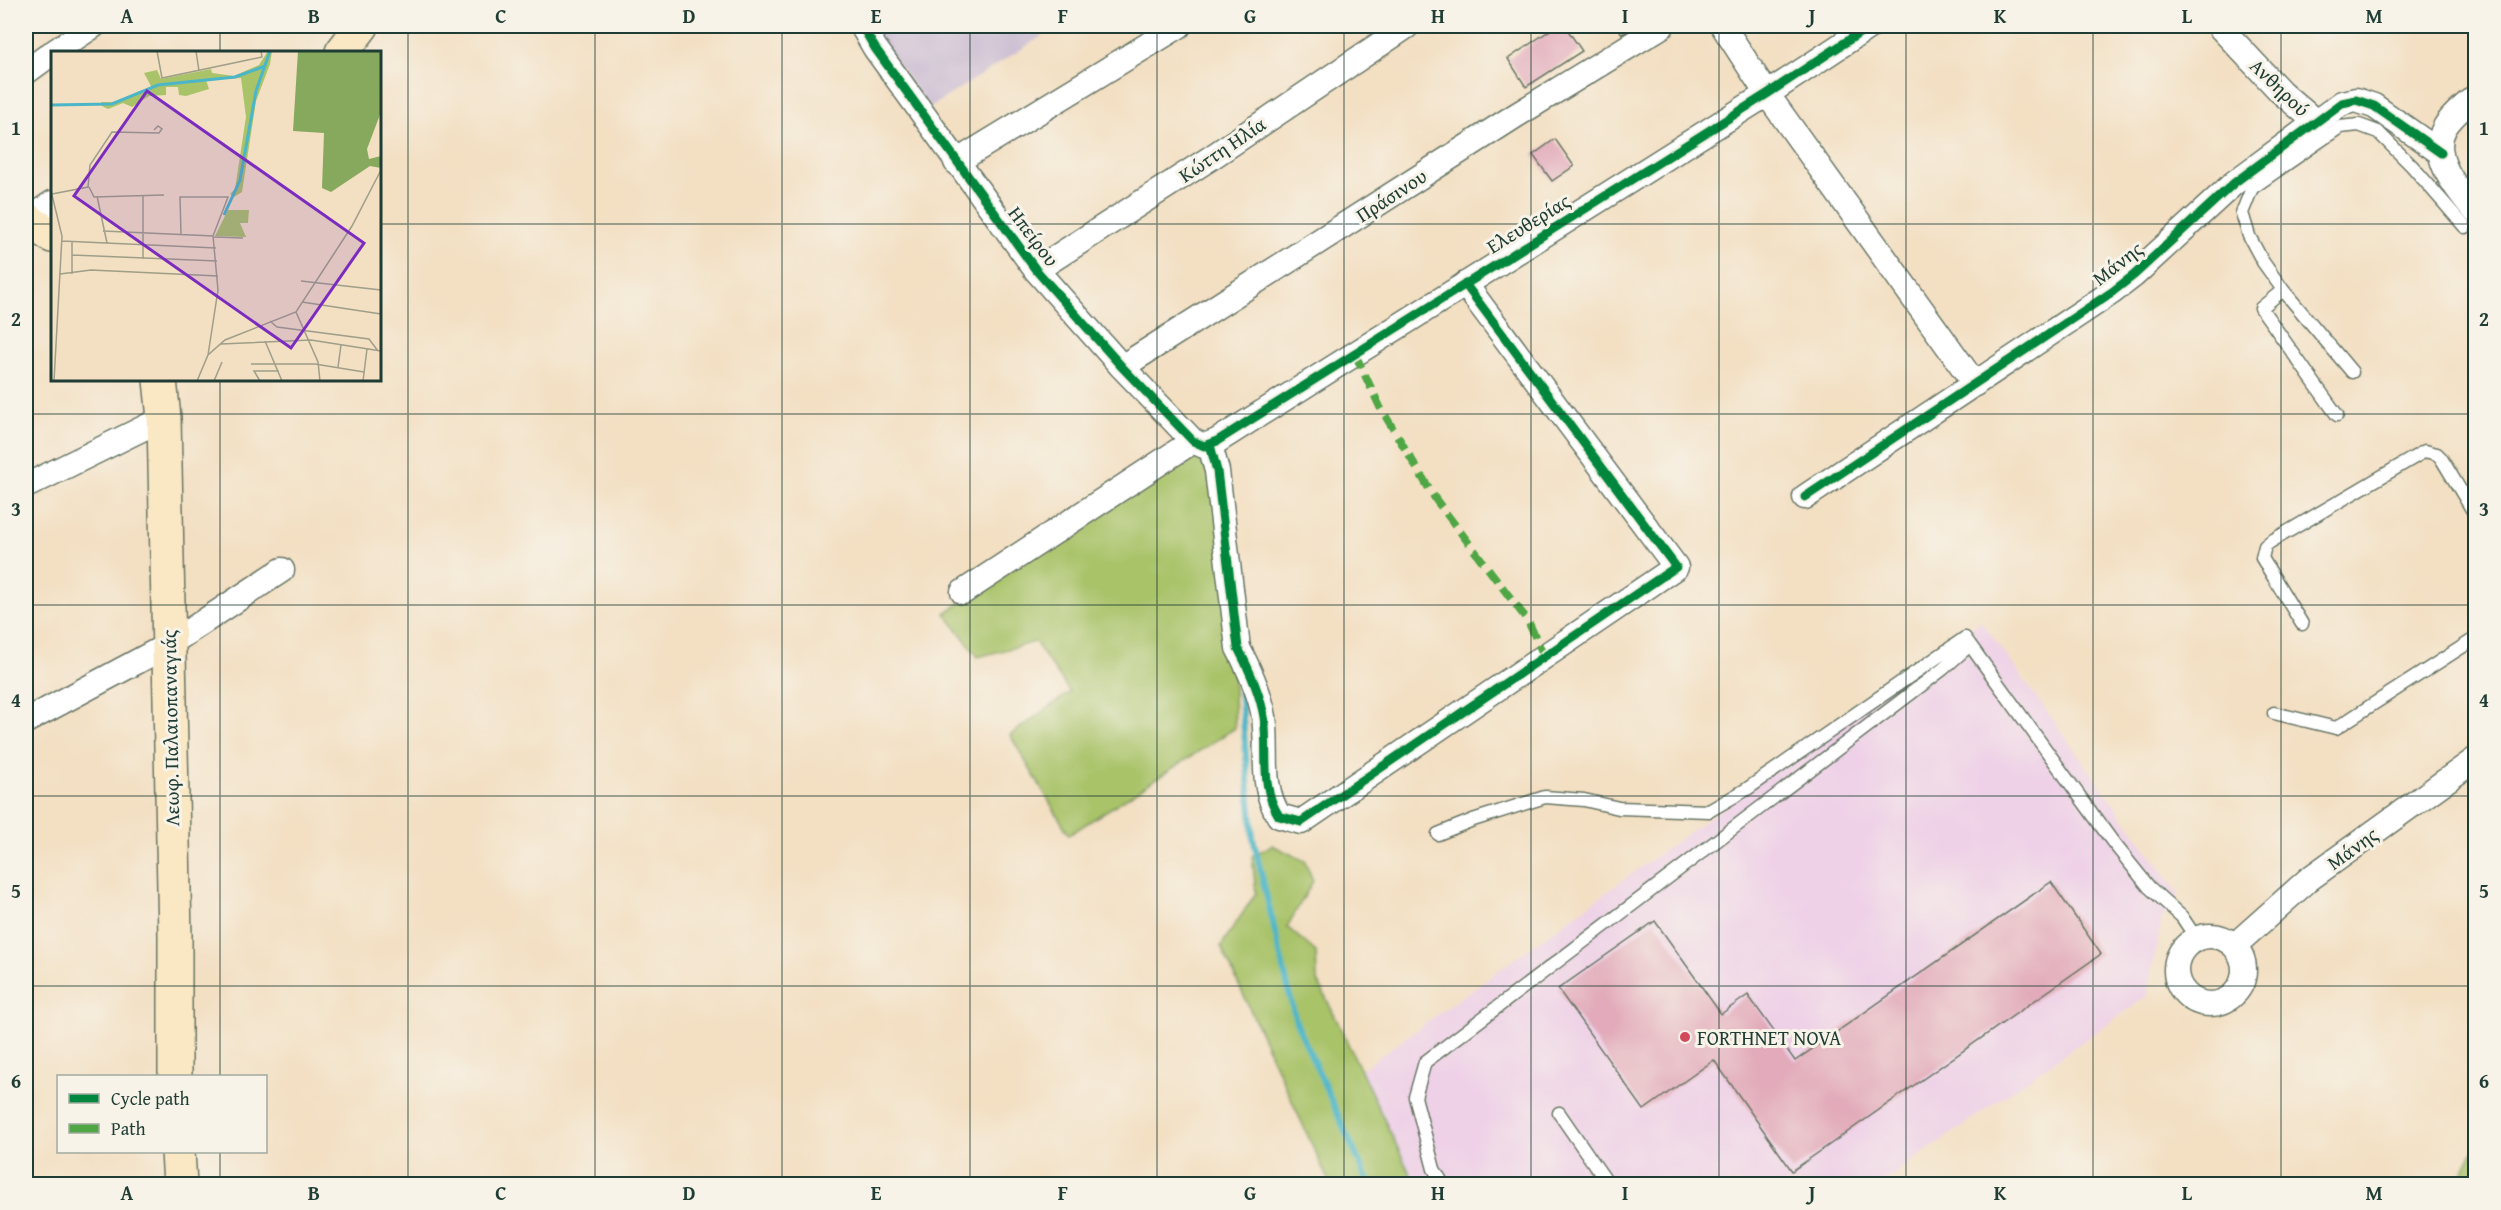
<svg xmlns="http://www.w3.org/2000/svg" width="2501" height="1210" font-family="'Gentium Book Plus',serif">
	<style>
		.built { fill: #eed0e7 }
		.industrial { fill: #ccbed3 }
		.green { fill: #a9c369; stroke: #64804e; stroke-width: 1.5 }
		.lines { fill: none; stroke-linecap: round; stroke-linejoin: round }
		.stream { stroke: #4bb6c8; stroke-width: 6 }
		.building { fill: #e2aaba }
		.lane-casing { stroke: #697666; stroke-width: 15 }
		.street-casing { stroke: #697666; stroke-width: 27 }
		.secondary-casing { stroke: #697666; stroke-width: 36 }
		.lane { stroke: #fff; stroke-width: 12 }
		.street { stroke: #fff; stroke-width: 24 }
		.secondary { stroke: #fae7c3; stroke-width: 33 }
		.quiet { stroke: #4fa644; stroke-width: 8; stroke-dasharray: 15 8; stroke-linecap: butt }
		.cycleway-casing { stroke: #f7f3e8; stroke-width: 13 }
		.cycleway { stroke: #00873e; stroke-width: 9 }
		.grid { fill: none; stroke: #1f3d34; stroke-width: 1.5; stroke-opacity: 0.55 }
		.poi-dot { fill: #d1495b; stroke: #f7f3e8; stroke-width: 2 }
		.labels { text-anchor: middle; dominant-baseline: central; stroke-width: 6; stroke-linejoin: round; paint-order: stroke }
		.street-label { font-size: 20px; fill: #1f3d34; stroke: #f7f3e8 }
		.poi-label { font-size: 20px; fill: #1f3d34; stroke: #f7f3e8; text-anchor: start }
		.inset-river { fill: none; stroke: #4bb6c8; stroke-width: 3 }
		.inset-road { fill: none; stroke: #9e9e89; stroke-width: 1.5 }
		.view { fill: #7b2cbf; fill-opacity: 0.15; stroke: #7b2cbf; stroke-width: 3 }
		.inset-edge { fill: none; stroke: #1f3d34; stroke-width: 3 }
		.neatline { fill: none; stroke: #1f3d34; stroke-width: 2 }
		.grid-label { font-size: 20px; text-anchor: middle; font-weight: bold; fill: #1f3d34 }
	</style>
	<rect width="100%" height="100%" fill="#f7f3e8"/>
	<filter id="ink" filterUnits="userSpaceOnUse"><feTurbulence type="fractalNoise" baseFrequency=".0167" numOctaves="2"/><feDisplacementMap in="SourceGraphic" scale="12" xChannelSelector="R" yChannelSelector="G"/><feConvolveMatrix kernelMatrix="1 2 1 2 8 2 1 2 1" color-interpolation-filters="sRGB"/></filter>
	<filter id="wash" filterUnits="userSpaceOnUse"><feTurbulence type="fractalNoise" baseFrequency=".008" numOctaves="4" result="noise"/><feDisplacementMap in="SourceGraphic" scale="24" xChannelSelector="R" yChannelSelector="G"/><feGaussianBlur stdDeviation="1.35" result="paint"/><feColorMatrix in="noise" values="0 0 0 0 0 0 0 0 0 0 0 0 0 0 0 0 0 1.4 0 .05"/><feComposite in="paint" operator="in"/></filter>
	<g filter="url(#wash)">
		<rect width="100%" height="100%" fill="#f3dfc2"/>
		<path class="built" d="M 1981,621 L 2180,895 L 2162,918 L 2147,996 L 1880,1184 L 1415,1184 L 1361,1070 Z"/>
		<path class="industrial" d="M 870,26 L 1058,26 L 929,108 Z"/>
		<path class="green" d="M 1191,450 L 1213,463 L 1233,651 L 1235,728 L 1069,835 L 1010,735 L 1070,692 L 1035,642 L 978,657 L 945,613 Z
			M 1272,845 L 1305,861 L 1313,881 L 1287,927 L 1316,952 L 1317,979 L 1415,1184 L 1330,1184 L 1221,946 L 1256,893 L 1252,856 Z
			M 2475,1148 L 2475,1184 L 2452,1184 L 2460,1178 Z"/>
		<g class="lines">
			<path class="stream" d="M 1239,672 L 1253,838 L 1296,1022 L 1369,1184"/>
		</g>
		<g id="blocks">
			<path class="building" d="M 1556,26 L 1565,26 L 1582,51 L 1526,87 L 1508,59 Z
				M 1617,26 L 1636,26 L 1622,34 Z
				M 1555,139 L 1574,166 L 1552,181 L 1533,155 Z
				M 2051,882 L 2101,954 L 1792,1171 L 1714,1060 L 1644,1110 L 1558,989 L 1655,921 L 1721,1014 L 1748,995 L 1795,1061 Z"/>
		</g>
	</g>
	<g filter="url(#ink)">
		<use href="#blocks" fill-opacity="0" stroke="#697666" stroke-width="1.5"/>
		<g class="lines">
			<g class="lane-casing">
				<path id="lane" d="M 2283,290 L 2261,308 L 2337,415
					M 2352,372 L 2283,290 L 2263,262 L 2249,236 L 2242,213 L 2252,188 L 2340,127 L 2359,125 L 2378,132 L 2412,166 L 2465,227
					M 2302,624 L 2262,558 L 2265,546 L 2270,542 L 2425,451 L 2437,454 L 2441,458 L 2476,516
					M 2274,713 L 2336,728 L 2476,638
					M 1438,834 L 1473,820 L 1545,797 L 1584,800 L 1619,808 L 1709,811 L 1747,789 L 1965,638 L 1970,645
					M 1559,1113 L 1608,1184
					M 1443,1184 L 1434,1169 L 1415,1097 L 1425,1062 L 1943,669 L 1970,645 L 2112,841 L 2149,887 L 2182,917 L 2196,938
					M 1592,1184 L 1602,1177
					M 1729,1184 L 1731,1183"/>
			</g>
			<g class="street-casing">
				<path id="street" d="M 862,26 L 875,48 L 1036,270 L 1122,367 L 1193,441 L 1204,446 L 1217,441 L 1767,94 L 1870,26
					M 1723,26 L 1767,94 L 1975,384
					M 2219,26 L 2281,92 L 2317,123
					M 54,52 L 93,26
					M 26,72 L 52,53
					M 2476,96 C 2466,105 2452,115 2445,127 C 2428,157 2458,190 2476,212
					M 956,162 L 1179,26
					M 26,221 L 52,203
					M 1036,270 L 1209,159 L 1407,26
					M 1122,367 L 1515,116 L 1662,26
					M 1210,445 L 1217,471 L 1238,648 C 1249,669 1260,693 1264,717 C 1269,752 1259,785 1279,816 L 1301,822 L 1676,567 L 1465,284
					M 26,486 L 164,418
					M 1805,497 L 2112,292 L 2134,275 L 2234,183 L 2342,103 L 2356,100 L 2374,106 L 2441,153
					M 963,592 L 1193,441
					M 26,721 L 168,645 L 282,570
					M2176 970a34 34 0 1 1 68 0a34 34 0 1 1-68 0Z
					M 2235,945 L 2309,879 L 2476,759"/>
			</g>
			<g class="secondary-casing">
				<path id="secondary" d="M 342,52 L 362,26
					M 26,219 L 52,236
					M 160,380 L 164,418 L 175,936 L 175,1076
					M 178,1152 L 180,1184"/>
			</g>
			<use href="#lane" class="lane"/>
			<use href="#street" class="street"/>
			<use href="#secondary" class="secondary"/>
			<path class="quiet" d="M 1355,354 L 1380,407 L 1436,500 L 1528,621 L 1544,656"/>
			<g class="cycleway-casing">
				<path id="cycleway" d="M 862,26 L 875,48 L 1036,270 L 1122,367 L 1193,441 L 1204,446 L 1217,441 L 1767,94 L 1870,26
					M 1210,445 L 1217,471 L 1238,648 C 1249,669 1260,693 1264,717 C 1269,752 1259,785 1279,816 L 1301,822 L 1676,567 L 1465,284
					M 1805,497 L 2112,292 L 2134,275 L 2234,183 L 2342,103 L 2356,100 L 2374,106 L 2441,153"/>
			</g>
			<use href="#cycleway" class="cycleway"/>
		</g>
	</g>
	<path class="grid" d="M 220,26 L 220,52M 408,26 L 408,1184M 595,26 L 595,1184M 782,26 L 782,1184M 970,26 L 970,1184M 1157,26 L 1157,1184M 1344,26 L 1344,1184M 1531,26 L 1531,1184M 1719,26 L 1719,1184M 1906,26 L 1906,1184M 2093,26 L 2093,1184M 2281,26 L 2281,1184M 26,224 L 52,224M 380,224 L 2476,224M 220,380 L 220,1076M 26,414 L 2476,414M 26,605 L 2476,605M 26,796 L 2476,796M 26,986 L 2476,986M 220,1152 L 220,1184"/>
	<circle class="poi-dot" cx="1685" cy="1037" r="6"/>
	<g class="labels">
		<g class="street-label">
			<text transform="translate(2280 87) rotate(44)">Ανθηρού</text>
			<text transform="translate(1222 149) rotate(-34)">Κώττη Ηλία</text>
			<text transform="translate(1391 195) rotate(-33)">Πράσινου</text>
			<text transform="translate(1528 223) rotate(-32)">Ελευθερίας</text>
			<text transform="translate(1034 236) rotate(53)">Ηπείρου</text>
			<text transform="translate(2117 263) rotate(-38)">Μάνης</text>
			<text transform="translate(170 728) rotate(-91)">Λεωφ. Παλαιοπαναγιάς</text>
			<text transform="translate(2352 848) rotate(-36)">Μάνης</text>
		</g>
		<g class="poi-label">
			<text x="1697" y="1037">FORTHNET NOVA</text>
		</g>
	</g>
	<g transform="translate(51 51)">
		<rect width="330" height="330" fill="#f3dfc2"/>
		<path d="M 217,0 L 221,0 L 219,13 L 205,50 L 191,141 L 183,146 L 179,143 L 184,138 L 195,66 L 190,27 L 155,29 L 158,38 L 135,45 L 128,44 L 127,36 L 115,36 L 115,44 L 98,45 L 81,56 L 72,52 L 57,58 L 51,55 L 50,51 L 62,51 L 101,37 L 93,22 L 106,19 L 110,28 L 160,18 L 161,22 L 183,25 L 208,14 ZM 177,159 L 198,159 L 197,172 L 189,172 L 195,186 L 164,185 Z" fill="#a9c369"/>
		<path d="M 247,0 L 330,0 L 330,61 L 316,98 L 318,108 L 330,105 L 330,117 L 319,115 L 280,141 L 271,137 L 273,82 L 242,80 Z" fill="#86a95d"/>
		<path class="inset-river" d="M 0,54 L 61,53 L 107,34 L 184,26 L 214,15M 173,164 L 189,129 L 205,40 L 219,0"/>
		<path class="inset-road" d="M 106,0 L 111,27 L 211,6 L 210,0M 145,0 L 148,20M 38,136 L 43,146 L 113,144M 0,140 L 11,185 L 3,330M 1,143 L 37,136 L 39,114 L 61,81 L 108,82 L 111,78 L 107,75 L 103,79M 46,145 L 56,192M 52,180 L 162,185 L 167,239 L 157,304M 130,183 L 129,146 L 177,146 L 162,185M 163,186 L 192,187M 11,190 L 165,197M 21,190 L 21,223M 21,204 L 166,210M 92,208 L 92,144M 9,223 L 40,219 L 167,225M 250,230 L 330,239M 251,251 L 330,263M 245,261 L 267,311 L 269,330M 219,270 L 226,276 L 318,288 L 327,300M 214,290 L 231,330M 170,293 L 260,289 L 330,300M 200,313 L 264,313 L 313,321M 287,316 L 290,294M 146,330 L 157,304 L 174,289 L 245,261 L 301,175 L 330,119M 163,330 L 171,311M 209,330 L 203,320 L 228,320M 312,330 L 316,298"/>
		<path class="view" d="M 96,40 L 313,192 L 240,297 L 23,145 Z"/>
		<rect width="330" height="330" class="inset-edge"/>
	</g>
	<rect width="2501" height="1210" fill="none" stroke="#f7f3e8" stroke-width="66"/>
	<rect x="57" y="1075" width="210" height="78" fill="#f7f3e8" stroke="#a1aaa0" stroke-width="1.5"/>
	<rect x="69" y="1094" width="30" height="9" fill="#00873e" stroke="#a1aaa0" stroke-width="1.5"/>
	<text x="111" y="1105" font-size="18" fill="#1f3d34">Cycle path</text>
	<rect x="69" y="1124" width="30" height="9" fill="#4fa644" stroke="#a1aaa0" stroke-width="1.5"/>
	<text x="111" y="1135" font-size="18" fill="#1f3d34">Path</text>
	<rect x="33" y="33" width="2435" height="1144" class="neatline"/>
	<g class="grid-label">
		<text x="127" y="23">A</text>
		<text x="314" y="23">B</text>
		<text x="501" y="23">C</text>
		<text x="689" y="23">D</text>
		<text x="876" y="23">E</text>
		<text x="1063" y="23">F</text>
		<text x="1250" y="23">G</text>
		<text x="1438" y="23">H</text>
		<text x="1625" y="23">I</text>
		<text x="1812" y="23">J</text>
		<text x="2000" y="23">K</text>
		<text x="2187" y="23">L</text>
		<text x="2374" y="23">M</text>
		<text x="16" y="135">1</text>
		<text x="2484" y="135">1</text>
		<text x="16" y="326">2</text>
		<text x="2484" y="326">2</text>
		<text x="16" y="516">3</text>
		<text x="2484" y="516">3</text>
		<text x="16" y="707">4</text>
		<text x="2484" y="707">4</text>
		<text x="16" y="898">5</text>
		<text x="2484" y="898">5</text>
		<text x="16" y="1088">6</text>
		<text x="2484" y="1088">6</text>
		<text x="127" y="1200">A</text>
		<text x="314" y="1200">B</text>
		<text x="501" y="1200">C</text>
		<text x="689" y="1200">D</text>
		<text x="876" y="1200">E</text>
		<text x="1063" y="1200">F</text>
		<text x="1250" y="1200">G</text>
		<text x="1438" y="1200">H</text>
		<text x="1625" y="1200">I</text>
		<text x="1812" y="1200">J</text>
		<text x="2000" y="1200">K</text>
		<text x="2187" y="1200">L</text>
		<text x="2374" y="1200">M</text>
	</g>
</svg>
